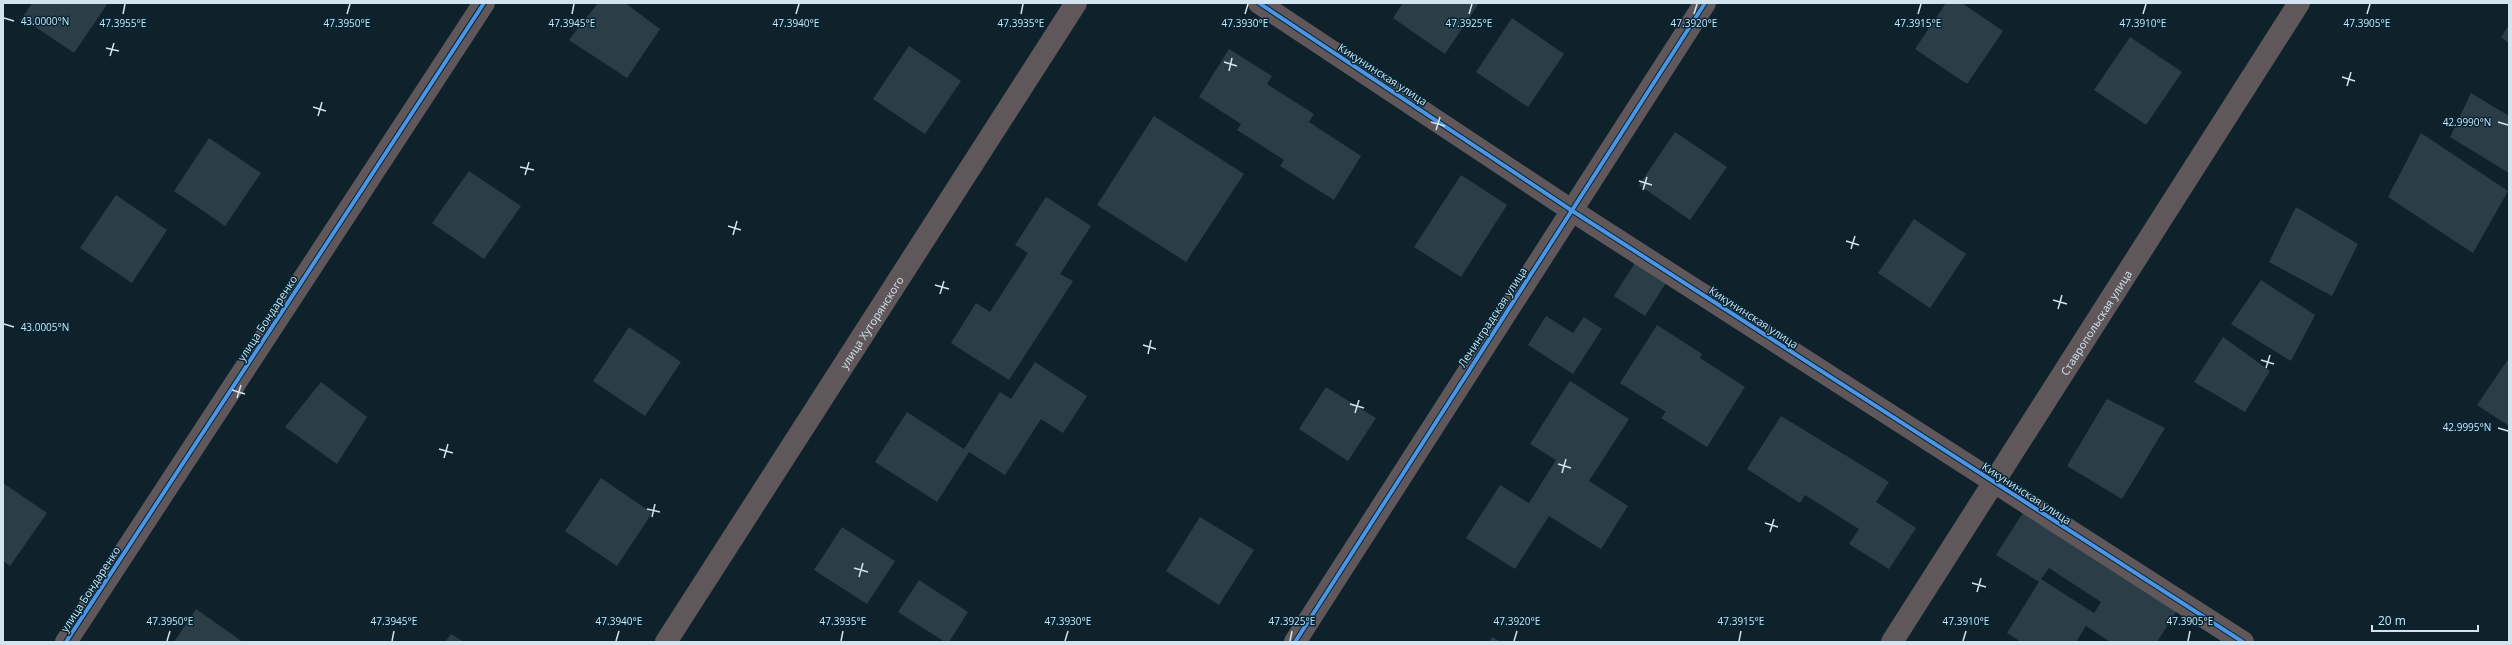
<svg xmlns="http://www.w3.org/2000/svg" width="2512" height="645" font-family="'Open Sans',sans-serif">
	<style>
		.building { fill: #2b3e47; fill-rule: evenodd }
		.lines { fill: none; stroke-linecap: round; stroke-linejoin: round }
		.minor { stroke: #60575a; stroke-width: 22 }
		.cycleway-casing { stroke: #032637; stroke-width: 6 }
		.cycleway { stroke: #4d94e3; stroke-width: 4 }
		.ticks { fill: none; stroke: #d1e4ef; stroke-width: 1.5 }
		.labels { text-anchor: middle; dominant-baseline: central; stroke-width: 3; stroke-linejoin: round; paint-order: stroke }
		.street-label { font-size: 11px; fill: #d1e4ef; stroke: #032637 }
		.ticks-label { font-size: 10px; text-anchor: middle; fill: #d1e4ef; stroke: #032637; stroke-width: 3; stroke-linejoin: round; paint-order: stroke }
	</style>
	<rect width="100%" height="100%" fill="#0f222b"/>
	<path class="building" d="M 32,3 L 108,3 L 74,53 L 22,18 Z
		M 598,3 L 625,3 L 660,29 L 627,78 L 569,40 Z
		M 1403,3 L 1479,3 L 1445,54 L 1393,18 Z
		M 1946,3 L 1962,3 L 2003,31 L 1967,84 L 1915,49 Z
		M 1512,18 L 1564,54 L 1528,107 L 1476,72 Z
		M 2509,25 L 2509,43 L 2501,37 Z
		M 2130,37 L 2182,72 L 2146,125 L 2094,90 Z
		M 909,46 L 961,81 L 925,134 L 873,99 Z
		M 1229,49 L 1272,76 L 1267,84 L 1314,114 L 1309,122 L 1361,156 L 1334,200 L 1280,166 L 1284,160 L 1237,130 L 1241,124 L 1199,97 Z
		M 2471,93 L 2509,116 L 2509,173 L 2450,137 Z
		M 1154,116 L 1244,174 L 1186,262 L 1097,205 Z
		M 1675,132 L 1727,167 L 1690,220 L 1639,185 Z
		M 2421,133 L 2508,191 L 2473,253 L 2388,197 Z
		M 209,138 L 261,173 L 225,226 L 174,191 Z
		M 469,171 L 521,206 L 484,259 L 432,223 Z
		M 1461,175 L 1507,205 L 1461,277 L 1414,247 Z
		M 116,195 L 167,230 L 132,283 L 80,248 Z
		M 1046,197 L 1091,226 L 1060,274 L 1073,281 L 1009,380 L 951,343 L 976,303 L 990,312 L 1028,253 L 1015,245 Z
		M 2296,207 L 2358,244 L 2332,296 L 2269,262 Z
		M 1914,219 L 1966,254 L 1930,308 L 1878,273 Z
		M 1638,258 L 1669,278 L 1645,316 L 1614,296 Z
		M 2261,280 L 2315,315 L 2291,361 L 2231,324 Z
		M 1546,316 L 1573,333 L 1584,317 L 1602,329 L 1573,374 L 1528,345 Z
		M 1657,325 L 1702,354 L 1700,358 L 1745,387 L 1707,447 L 1661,418 L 1666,412 L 1620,383 Z
		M 629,327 L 681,362 L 645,416 L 593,381 Z
		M 2223,337 L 2270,371 L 2245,412 L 2194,382 Z
		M 2509,358 L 2509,426 L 2477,405 Z
		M 1035,362 L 1087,396 L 1063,433 L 1041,419 L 1005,475 L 969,452 L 937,502 L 875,462 L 907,412 L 964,449 L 1000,392 L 1011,399 Z
		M 1570,381 L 1629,419 L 1589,481 L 1628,506 L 1601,549 L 1549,516 L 1515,569 L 1466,538 L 1500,485 L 1529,503 L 1556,460 L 1530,444 Z
		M 321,382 L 367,417 L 337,464 L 285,427 Z
		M 1326,387 L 1376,418 L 1348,461 L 1299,429 Z
		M 2107,399 L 2165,428 L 2122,499 L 2067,466 Z
		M 1781,416 L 1889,482 L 1876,502 L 1916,528 L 1889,569 L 1849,544 L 1859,529 L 1805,495 L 1800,503 L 1747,469 Z
		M 601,478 L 652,513 L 617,566 L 565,531 Z
		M 3,483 L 47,513 L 10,566 L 3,561 Z
		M 2024,511 L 2178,609 L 2157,642 L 2110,642 L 2086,626 L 2076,642 L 2021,642 L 2007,633 L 2039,582 L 1996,555 ZM 2049,568 L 2101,602 L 2094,613 L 2041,579 Z
		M 1200,517 L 1254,550 L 1219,605 L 1166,571 Z
		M 842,527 L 895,561 L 867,604 L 814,570 Z
		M 919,580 L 968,612 L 949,642 L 945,642 L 898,612 Z
		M 196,609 L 243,642 L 174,642 Z
		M 451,634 L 464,642 L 445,642 Z
		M 1492,637 L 1501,642 L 1489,642 Z"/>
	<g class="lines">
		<g class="minor">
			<path d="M 1259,3 L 1571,210 L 2243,642"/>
			<path d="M 66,642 L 484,3"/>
			<path id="s1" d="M 666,642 L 1076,3"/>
			<path d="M 1295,642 L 1705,3"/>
			<path id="s2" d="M 1892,642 L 2299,3"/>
		</g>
		<g class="cycleway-casing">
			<path id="cycleway" d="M 1259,3 L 1571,210 L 2243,642
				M 66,642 L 484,3
				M 1295,642 L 1705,3"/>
		</g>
		<use href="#cycleway" class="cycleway"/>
	</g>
	<path class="ticks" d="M 123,14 L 125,4M 347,14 L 350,4M 572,14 L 574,4M 796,14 L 799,4M 1021,14 L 1023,4M 1245,14 L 1248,4M 1469,14 L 1472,4M 1694,14 L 1697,4M 1918,14 L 1921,4M 2143,14 L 2146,4M 2367,14 L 2370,4M 4,18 L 14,21M 106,48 L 119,51M 110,56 L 114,43M 1224,62 L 1237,66M 1229,71 L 1232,58M 2342,77 L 2355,81M 2347,86 L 2351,72M 313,107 L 326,111M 318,116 L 322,102M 1431,122 L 1445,126M 2498,122 L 2508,125M 1436,130 L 1440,117M 520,167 L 534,170M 525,175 L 529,162M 1639,181 L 1652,185M 1643,190 L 1647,177M 728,226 L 741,230M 733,235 L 737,221M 1846,241 L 1859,245M 1851,249 L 1855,236M 935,285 L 949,289M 940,294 L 944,281M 2053,300 L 2067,304M 2058,309 L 2062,295M 4,324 L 14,327M 1143,345 L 1156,349M 1148,354 L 1151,340M 2261,360 L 2274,364M 2266,368 L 2270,355M 232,390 L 245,394M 237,398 L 241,385M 1350,404 L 1364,408M 1355,413 L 1359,400M 2498,428 L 2508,431M 439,449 L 453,453M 444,458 L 448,444M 1558,464 L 1571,468M 1562,473 L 1566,459M 647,509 L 660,512M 652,517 L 655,504M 1765,523 L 1778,527M 1770,532 L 1774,519M 854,568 L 868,572M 859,577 L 863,563M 1972,583 L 1986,587M 1977,592 L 1981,578M 167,641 L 170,631M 392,641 L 394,631M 616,641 L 619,631M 841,641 L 843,631M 1065,641 L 1068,631M 1290,641 L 1292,631M 1514,641 L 1517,631M 1739,641 L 1741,631M 1963,641 L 1966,631M 2188,641 L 2190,631"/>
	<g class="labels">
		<g class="street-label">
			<text transform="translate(1383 74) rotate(33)">Кикунинская улица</text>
			<text transform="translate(1492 317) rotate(-57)">Ленинградская улица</text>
			<text transform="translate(1754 317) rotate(33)">Кикунинская улица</text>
			<text transform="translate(267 318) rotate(-57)">улица Бондаренко</text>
			<text stroke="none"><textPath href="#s1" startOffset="380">улица Хуторянского</textPath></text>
			<text stroke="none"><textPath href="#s2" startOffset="379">Ставропольская улица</textPath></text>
			<text transform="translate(2027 493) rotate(33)">Кикунинская улица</text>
			<text transform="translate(90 589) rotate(-57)">улица Бондаренко</text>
		</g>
	</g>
	<g class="ticks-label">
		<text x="45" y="25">43.0000°N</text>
		<text x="123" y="27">47.3955°E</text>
		<text x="347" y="27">47.3950°E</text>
		<text x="572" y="27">47.3945°E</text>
		<text x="796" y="27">47.3940°E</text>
		<text x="1021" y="27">47.3935°E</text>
		<text x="1245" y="27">47.3930°E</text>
		<text x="1469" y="27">47.3925°E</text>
		<text x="1694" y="27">47.3920°E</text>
		<text x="1918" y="27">47.3915°E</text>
		<text x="2143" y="27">47.3910°E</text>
		<text x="2367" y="27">47.3905°E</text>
		<text x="2467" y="126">42.9990°N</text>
		<text x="45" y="331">43.0005°N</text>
		<text x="2467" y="431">42.9995°N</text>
		<text x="170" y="625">47.3950°E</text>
		<text x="394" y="625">47.3945°E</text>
		<text x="619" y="625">47.3940°E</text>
		<text x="843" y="625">47.3935°E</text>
		<text x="1068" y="625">47.3930°E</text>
		<text x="1292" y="625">47.3925°E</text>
		<text x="1517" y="625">47.3920°E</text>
		<text x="1741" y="625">47.3915°E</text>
		<text x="1966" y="625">47.3910°E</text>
		<text x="2190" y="625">47.3905°E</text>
	</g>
	<rect width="2512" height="645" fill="none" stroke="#d1e4ef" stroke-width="8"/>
	<path d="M2372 625v6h106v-6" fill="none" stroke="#d1e4ef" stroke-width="2"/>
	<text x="2378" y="625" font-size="12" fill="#d1e4ef" stroke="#032637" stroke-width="3" paint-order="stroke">20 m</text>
</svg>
